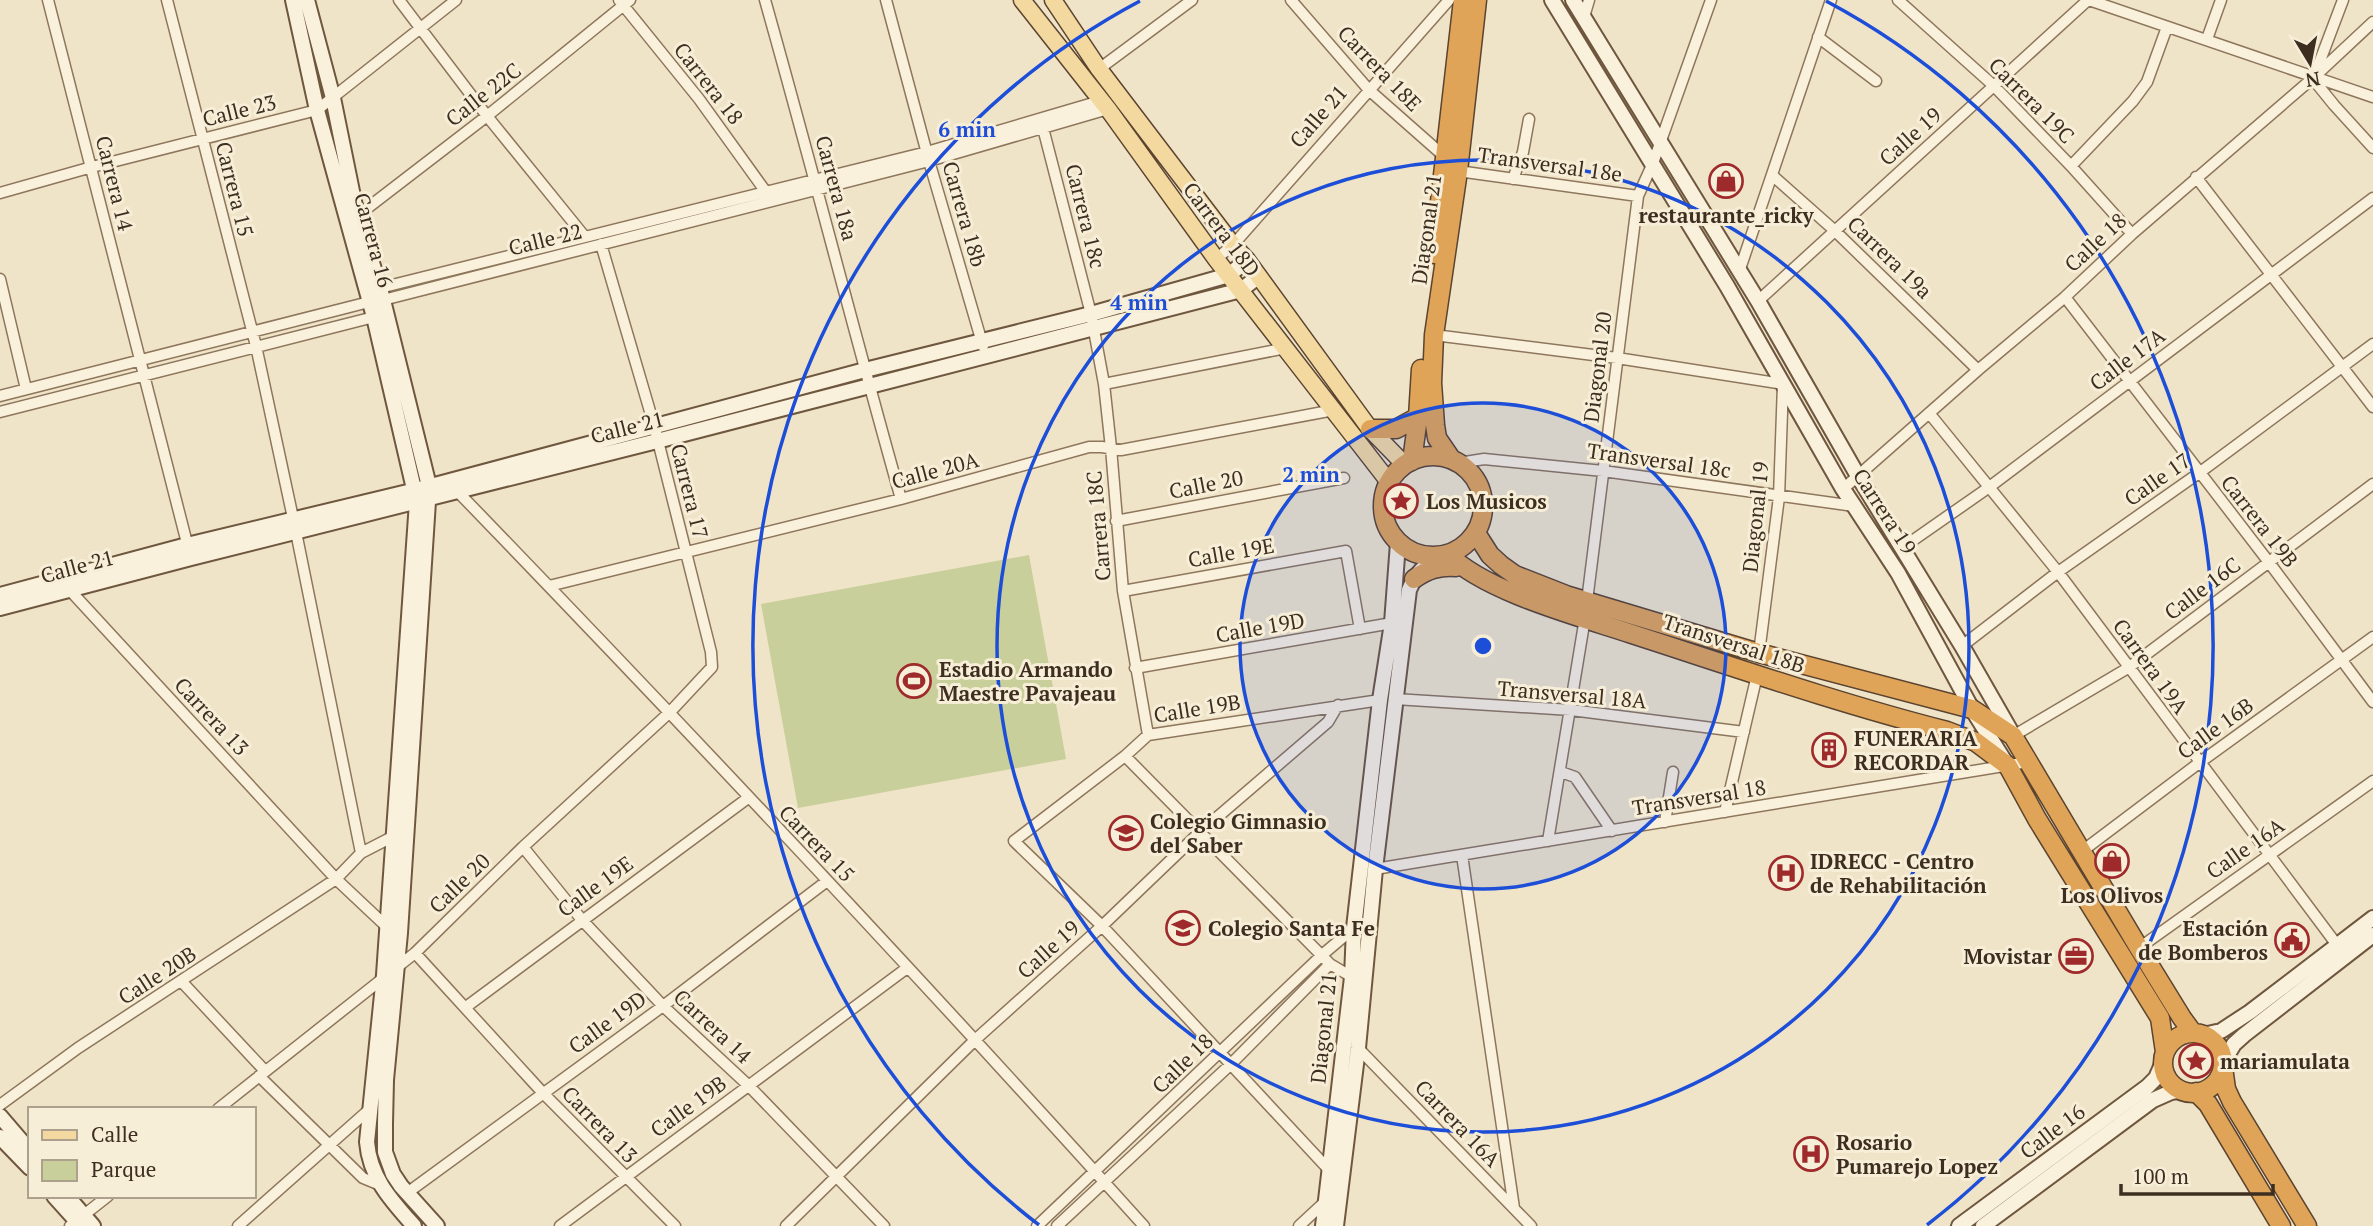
<svg xmlns="http://www.w3.org/2000/svg" width="2373" height="1226" font-family="'PT Serif',serif">
	<style>
		.green { fill: #c9cf9b }
		.lines { fill: none; stroke-linecap: round; stroke-linejoin: round }
		.street-casing { stroke: #8d765c; stroke-width: 13 }
		.secondary-casing { stroke: #6f573f; stroke-width: 18 }
		.primary-casing { stroke: #5b4430; stroke-width: 19 }
		.highway-casing { stroke: #5b4430; stroke-width: 21 }
		.street { stroke: #faf1dc; stroke-width: 10 }
		.secondary { stroke: #faf1dc; stroke-width: 14 }
		.primary { stroke: #f3d9a0; stroke-width: 16 }
		.highway { stroke: #e0a458; stroke-width: 18 }
		.ring { fill: none; stroke: #1d4ed8; stroke-width: 3.5 }
		.labels { text-anchor: middle; dominant-baseline: central; stroke-width: 6; stroke-linejoin: round; paint-order: stroke }
		.street-label { font-size: 21px; fill: #3d2e20; stroke: #f7eed8 }
		.poi-label { font-size: 21px; font-weight: bold; fill: #3d2e20; stroke: #f7eed8; text-anchor: start }
		.centre { fill: #1d4ed8; stroke: #f7eed8; stroke-width: 3.5 }
		.ring-label { font-size: 21px; text-anchor: middle; font-weight: bold; fill: #1d4ed8; stroke: #f7eed8; stroke-width: 6; stroke-linejoin: round; paint-order: stroke }
	</style>
	<rect width="100%" height="100%" fill="#f0e4c8"/>
	<path class="green" d="M 1029,555 L 1066,759 L 798,808 L 761,604 Z"/>
	<g class="lines">
		<g class="street-casing">
			<path id="street" d="M 48,0 L 189,551
				M 167,0 L 256,346 L 296,532 L 361,853
				M 399,0 L 487,116 L 585,237
				M 619,0 L 699,99 L 766,192
				M 765,0 C 812,166 854,333 901,499
				M 886,0 L 929,161 L 983,346
				M 1291,0 L 1369,90 L 1445,157
				M 1898,0 L 1994,86 L 2071,166 L 2132,234
				M 2089,0 L 2373,97
				M 1584,17 L 1589,0
				M 1818,37 L 1876,81
				M 2207,39 L 2221,0
				M 1099,69 L 1192,0
				M 2315,74 L 2343,0
				M 2313,79 L 2334,105 L 2373,148
				M 1043,128 L 1091,314 L 1104,384 L 1111,448 L 1123,591 L 1148,735
				M 2071,166 L 2133,101 L 2147,82 L 2167,27
				M 1456,168 L 1458,171 L 1638,196
				M 1772,175 L 1834,230 L 1978,370
				M 2196,177 L 2373,407
				M 1513,179 L 1523,152 L 1529,119
				M 0,193 L 92,167 L 317,110 L 456,0
				M 357,216 L 487,116 L 630,0
				M 1216,259 L 1233,245 L 1449,0
				M 1739,272 L 1831,0
				M 0,279 L 26,389
				M 2065,297 L 2268,561 L 2373,702
				M 1758,301 L 2088,0
				M 1434,335 L 1617,358 L 1783,384 L 1779,497 L 1759,653
				M 1104,384 L 1286,348
				M 0,396 L 369,302 L 380,288 L 927,152 L 1100,101
				M 0,412 L 374,317 L 383,300 L 929,161 L 1108,109
				M 1929,413 L 2058,572 L 2337,945
				M 1459,463 L 1484,459 L 1603,471 L 1854,506
				M 1843,489 L 1978,370 L 2065,297 L 2132,234 L 2313,78 L 2373,22
				M 458,492 C 691,733 920,977 1144,1226
				M 1116,521 L 1344,478
				M 1902,548 L 1988,488 L 2373,198
				M 66,586 L 336,879 L 387,927
				M 549,586 L 901,499 L 1089,447 L 1102,447 L 1121,450 L 1334,410
				M 1123,591 L 1346,551 L 1360,629
				M 1587,601 L 1638,196 L 1653,163 L 1711,0
				M 1962,646 L 2058,572 L 2199,473 L 2373,344
				M 1135,668 L 1392,623
				M 1395,699 L 1571,710 L 1744,732
				M 2013,736 L 2128,668 L 2373,484
				M 1125,756 L 1330,964 L 1352,977
				M 1561,772 L 1575,777 L 1612,831
				M 1725,812 L 1757,675
				M 1665,822 L 1673,772
				M 1548,841 L 1585,618
				M 523,847 L 582,920 L 663,1006 L 749,1086 L 884,1226
				M 2081,852 L 2199,763 L 2373,637
				M 1462,855 L 1514,1208
				M 1375,869 L 2028,762
				M 2139,948 L 2373,781
				M 415,953 L 542,1092 L 675,1226
				M 182,982 L 265,1071
				M 466,1007 L 748,798
				M 1358,1048 L 1531,1226
				M 259,1076 L 363,1178 L 380,1185
				M 0,1105 L 78,1048 L 336,879 L 361,853 L 394,836
				M 218,1109 L 415,953 L 523,847 L 670,712 L 712,667 L 711,652 L 654,425 L 601,244
				M 1331,1172 L 1102,926 L 1014,841 L 1125,756 L 1148,735 L 1380,700
				M 407,1193 L 663,1006 L 827,881
				M 70,1226 L 108,1196
				M 238,1226 L 371,1108
				M 560,1226 L 907,968
				M 786,1226 L 976,1039 L 1102,926 L 1200,832 L 1328,722 L 1338,705
				M 1037,1226 L 1322,955 L 1354,928
				M 1057,1226 L 1230,1065 L 1330,964
				M 1299,1226 L 1327,1200"/>
		</g>
		<g class="secondary-casing">
			<path id="secondary" d="M 293,0 L 317,110 L 374,317 L 417,502 L 384,975 L 367,1142 C 370,1178 391,1200 414,1226
				M 307,0 L 333,98 L 357,216 L 380,288 L 429,486 L 400,933 L 386,1080 L 385,1123 L 385,1152 L 393,1174 L 401,1186 L 437,1226
				M 1552,0 L 1727,286 L 1843,489 L 1898,573 L 1972,709 L 2004,760
				M 1573,0 L 1758,301 L 1858,476 L 1962,646 L 2013,735
				M 0,595 L 187,545 L 416,490 L 865,370 L 1091,314 L 1229,275 L 1247,260
				M 0,608 L 191,558 L 657,441 L 1241,290 L 1259,276
				M 2203,1035 L 2221,1031 L 2250,1012 L 2373,918
				M 2223,1062 L 2234,1044 L 2244,1035 L 2373,935
				M 0,1116 L 30,1151
				M 0,1137 L 30,1168
				M 54,1196 L 81,1226
				M 67,1196 L 93,1226
				M 1323,1226 L 1352,977 L 1354,928 L 1380,700 L 1392,623 L 1398,543
				M 1336,1226 L 1358,1048 L 1375,869 L 1409,590 C 1415,575 1424,566 1436,557
				M 1959,1226 L 2147,1087 L 2156,1078 L 2163,1062
				M 1983,1226 L 2153,1100 L 2171,1092 L 2183,1090"/>
		</g>
		<g class="primary-casing">
			<path id="primary" d="M 1022,0 L 1108,109 L 1216,259 L 1389,482
				M 1053,0 L 1099,69 L 1233,245 L 1247,260 L 1370,429 L 1405,465"/>
		</g>
		<g class="highway-casing">
			<path id="highway" d="M 1434,254 L 1463,0
				M 1370,429 L 1396,429 L 1418,417
				M1383 506a50 50 0 1 1 100 0a50 50 0 1 1-100 0Z
				M 1452,460 L 1437,438 L 1435,425 L 1432,383 L 1434,335 L 1458,171 L 1477,0
				M 1412,461 L 1418,417 L 1421,369
				M 1476,533 L 1490,555 L 1501,565 L 1515,575 L 1566,595 L 1759,653 L 1972,709 L 2013,736 L 2139,948 L 2182,1018 L 2193,1033
				M 1448,554 C 1485,592 1581,617 1632,634 C 1737,668 1841,704 1947,731 L 1976,742 L 2008,766 L 2037,819 L 2160,1018 L 2165,1052
				M 1414,579 C 1428,569 1439,566 1456,567
				M2163 1063a30 30 0 1 1 60 0a30 30 0 1 1-60 0Z
				M 2223,1067 L 2226,1089 L 2232,1102 L 2307,1226
				M 2196,1092 L 2208,1104 L 2281,1226"/>
		</g>
		<use href="#street" class="street"/>
		<use href="#secondary" class="secondary"/>
		<use href="#primary" class="primary"/>
		<use href="#highway" class="highway"/>
	</g>
	<circle cx="1483" cy="646" r="243" fill="#1d4ed8" fill-opacity=".12"/>
	<g class="ring">
		<circle cx="1483" cy="646" r="243"/>
		<circle cx="1483" cy="646" r="486"/>
		<path d="M1039 1225A730 730 0 0 1 1140 1M1826 1A730 730 0 0 1 1927 1225"/>
	</g>
	<defs>
		<g id="shop-ring" transform="scale(1.75)"><circle r="9.5" fill="#f7eed8" stroke="#9e2a2b" stroke-width="1.5"/><path d="M-5-2.5h2.3a2.7 3.5 0 0 1 5.4 0H5L5.5 6h-11ZM-1.5-2.5h3a1.5 2.3 0 0 0-3 0Z" fill="#9e2a2b"/></g>
		<g id="sight-ring" transform="scale(1.75)"><circle r="9.5" fill="#f7eed8" stroke="#9e2a2b" stroke-width="1.5"/><path d="M0-6L1.8-2.2L6-1.7L2.9 1.2L3.7 5.4L0 3.3L-3.7 5.4L-2.9 1.2L-6-1.7L-1.8-2.2Z" fill="#9e2a2b"/></g>
		<g id="stadium-ring" transform="scale(1.75)"><circle r="9.5" fill="#f7eed8" stroke="#9e2a2b" stroke-width="1.5"/><path d="M0-5a6.5 5 0 1 0 0 10a6.5 5 0 1 0 0-10ZM-3.5-1.8h7v3.6h-7Z" fill="#9e2a2b"/></g>
		<g id="building-ring" transform="scale(1.75)"><circle r="9.5" fill="#f7eed8" stroke="#9e2a2b" stroke-width="1.5"/><path d="M-4-6H4V6H1V3H-1V6H-4ZM-2.5-4.3h1.7v1.8h-1.7ZM.8-4.3h1.7v1.8H.8ZM-2.5-1h1.7V.8h-1.7ZM.8-1h1.7V.8H.8Z" fill="#9e2a2b"/></g>
		<g id="school-ring" transform="scale(1.75)"><circle r="9.5" fill="#f7eed8" stroke="#9e2a2b" stroke-width="1.5"/><path d="M0-5L7-2L0 1L-7-2ZM-4 1L0 2.5L4 1V4Q0 6-4 4Z" fill="#9e2a2b"/></g>
		<g id="hospital-ring" transform="scale(1.75)"><circle r="9.5" fill="#f7eed8" stroke="#9e2a2b" stroke-width="1.5"/><path d="M-5-5h3v3.5h4V-5h3V5h-3V1.5h-4V5h-3Z" fill="#9e2a2b"/></g>
		<g id="civic-ring" transform="scale(1.75)"><circle r="9.5" fill="#f7eed8" stroke="#9e2a2b" stroke-width="1.5"/><path d="M-.6-6.5H3V-4.5H.6V-3L4-1V1h2V6H-6V1h2V-1L-.6-3ZM-1.2 2.5V6h2.4V2.5Z" fill="#9e2a2b"/></g>
		<g id="office-ring" transform="scale(1.75)"><circle r="9.5" fill="#f7eed8" stroke="#9e2a2b" stroke-width="1.5"/><path d="M-6-3h4V-5.5h4V-3h4V5H-6ZM-1-4.5V-3h2v-1.5ZM-6 0V1H6V0Z" fill="#9e2a2b"/></g>
	</defs>
	<g fill-rule="evenodd">
		<use href="#shop-ring" x="1726" y="181"/>
		<use href="#sight-ring" x="1401" y="501"/>
		<use href="#stadium-ring" x="914" y="681"/>
		<use href="#building-ring" x="1829" y="750"/>
		<use href="#school-ring" x="1126" y="833"/>
		<use href="#shop-ring" x="2112" y="861"/>
		<use href="#hospital-ring" x="1786" y="873"/>
		<use href="#school-ring" x="1183" y="928"/>
		<use href="#civic-ring" x="2292" y="940"/>
		<use href="#office-ring" x="2076" y="956"/>
		<use href="#sight-ring" x="2196" y="1061"/>
		<use href="#hospital-ring" x="1811" y="1154"/>
	</g>
	<g class="labels">
		<g class="street-label">
			<text transform="translate(1380 68) rotate(46)">Carrera 18E</text>
			<text transform="translate(709 83) rotate(52)">Carrera 18</text>
			<text transform="translate(483 94) rotate(-38)">Calle 22C</text>
			<text transform="translate(2032 100) rotate(45)">Carrera 19C</text>
			<text transform="translate(239 110) rotate(-14)">Calle 23</text>
			<text transform="translate(1318 116) rotate(-49)">Calle 21</text>
			<text transform="translate(1910 136) rotate(-42)">Calle 19</text>
			<text transform="translate(1550 164) rotate(8)">Transversal 18e</text>
			<text transform="translate(115 183) rotate(76)">Carrera 14</text>
			<text transform="translate(837 188) rotate(75)">Carrera 18a</text>
			<text transform="translate(235 189) rotate(76)">Carrera 15</text>
			<text transform="translate(965 214) rotate(74)">Carrera 18b</text>
			<text transform="translate(1086 216) rotate(76)">Carrera 18c</text>
			<text transform="translate(1222 229) rotate(53)">Carrera 18D</text>
			<text transform="translate(1426 229) rotate(-82)">Diagonal 21</text>
			<text transform="translate(545 239) rotate(-14)">Calle 22</text>
			<text transform="translate(374 240) rotate(75)">Carrera 16</text>
			<text transform="translate(2095 242) rotate(-43)">Calle 18</text>
			<text transform="translate(1890 257) rotate(44)">Carrera 19a</text>
			<text transform="translate(2127 359) rotate(-37)">Calle 17A</text>
			<text transform="translate(1597 367) rotate(-83)">Diagonal 20</text>
			<text transform="translate(627 427) rotate(-14)">Calle 21</text>
			<text transform="translate(1659 460) rotate(8)">Transversal 18c</text>
			<text transform="translate(935 470) rotate(-15)">Calle 20A</text>
			<text transform="translate(2157 479) rotate(-35)">Calle 17</text>
			<text transform="translate(1206 484) rotate(-11)">Calle 20</text>
			<text transform="translate(690 491) rotate(76)">Carrera 17</text>
			<text transform="translate(1885 511) rotate(57)">Carrera 19</text>
			<text transform="translate(1755 517) rotate(-84)">Diagonal 19</text>
			<text transform="translate(2260 521) rotate(52)">Carrera 19B</text>
			<text transform="translate(1098 526) rotate(-95)">Carrera 18C</text>
			<text transform="translate(1231 552) rotate(-10)">Calle 19E</text>
			<text transform="translate(77 566) rotate(-15)">Calle 21</text>
			<text transform="translate(2202 588) rotate(-37)">Calle 16C</text>
			<text transform="translate(1260 627) rotate(-10)">Calle 19D</text>
			<text transform="translate(1734 643) rotate(18)">Transversal 18B</text>
			<text transform="translate(2151 666) rotate(54)">Carrera 19A</text>
			<text transform="translate(1572 694) rotate(5)">Transversal 18A</text>
			<text transform="translate(1197 708) rotate(-9)">Calle 19B</text>
			<text transform="translate(212 716) rotate(47)">Carrera 13</text>
			<text transform="translate(2215 728) rotate(-36)">Calle 16B</text>
			<text transform="translate(1699 797) rotate(-9)">Transversal 18</text>
			<text transform="translate(817 843) rotate(46)">Carrera 15</text>
			<text transform="translate(2245 848) rotate(-35)">Calle 16A</text>
			<text transform="translate(459 883) rotate(-44)">Calle 20</text>
			<text transform="translate(595 886) rotate(-36)">Calle 19E</text>
			<text transform="translate(1048 949) rotate(-42)">Calle 19</text>
			<text transform="translate(157 975) rotate(-33)">Calle 20B</text>
			<text transform="translate(607 1022) rotate(-36)">Calle 19D</text>
			<text transform="translate(713 1026) rotate(43)">Carrera 14</text>
			<text transform="translate(1323 1028) rotate(-84)">Diagonal 21</text>
			<text transform="translate(1182 1063) rotate(-44)">Calle 18</text>
			<text transform="translate(688 1106) rotate(-36)">Calle 19B</text>
			<text transform="translate(1458 1123) rotate(46)">Carrera 16A</text>
			<text transform="translate(600 1124) rotate(46)">Carrera 13</text>
			<text transform="translate(2052 1131) rotate(-37)">Calle 16</text>
		</g>
		<g class="poi-label">
			<text x="1726" y="215" text-anchor="middle">restaurante_ricky</text>
			<text x="1426" y="501">Los Musicos</text>
			<text x="939" y="669">Estadio Armando<tspan x="939" dy="24">Maestre Pavajeau</tspan></text>
			<text x="1854" y="738">FUNERARIA<tspan x="1854" dy="24">RECORDAR</tspan></text>
			<text x="1150" y="821">Colegio Gimnasio<tspan x="1150" dy="24">del Saber</tspan></text>
			<text x="1810" y="861">IDRECC - Centro<tspan x="1810" dy="24">de Rehabilitación</tspan></text>
			<text x="2112" y="895" text-anchor="middle">Los Olivos</text>
			<text x="1208" y="928">Colegio Santa Fe</text>
			<text x="2268" y="928" text-anchor="end">Estación<tspan x="2268" dy="24">de Bomberos</tspan></text>
			<text x="2052" y="956" text-anchor="end">Movistar</text>
			<text x="2220" y="1061">mariamulata</text>
			<text x="1836" y="1142">Rosario<tspan x="1836" dy="24">Pumarejo Lopez</tspan></text>
		</g>
	</g>
	<circle cx="1483" cy="646" r="10" class="centre"/>
	<g class="ring-label">
		<text x="967" y="137">6 min</text>
		<text x="1139" y="310">4 min</text>
		<text x="1311" y="482">2 min</text>
	</g>
	<rect x="28" y="1107" width="228" height="91" fill="#f7eed8" stroke="#ada18e" stroke-width="2"/>
	<rect x="42" y="1130" width="35" height="10" fill="#f3d9a0" stroke="#ada18e" stroke-width="2"/>
	<text x="91" y="1142" font-size="21" fill="#3d2e20">Calle</text>
	<rect x="42" y="1160" width="35" height="21" fill="#c9cf9b" stroke="#ada18e" stroke-width="2"/>
	<text x="91" y="1177" font-size="21" fill="#3d2e20">Parque</text>
	<g transform="translate(2310 63) rotate(170)" stroke="#f7eed8" stroke-width="5" paint-order="stroke">
	<path d="M0-5L12 26L0 18L-12 26Z" fill="#3d2e20"/>
	<text y="-10" font-size="19" font-weight="bold" text-anchor="middle" fill="#3d2e20">N</text>
	</g>
	<path d="M2121 1184v10h152v-10" fill="none" stroke="#3d2e20" stroke-width="3.5"/>
	<text x="2132" y="1184" font-size="21" fill="#3d2e20" stroke="#f7eed8" stroke-width="5" paint-order="stroke">100 m</text>
</svg>
